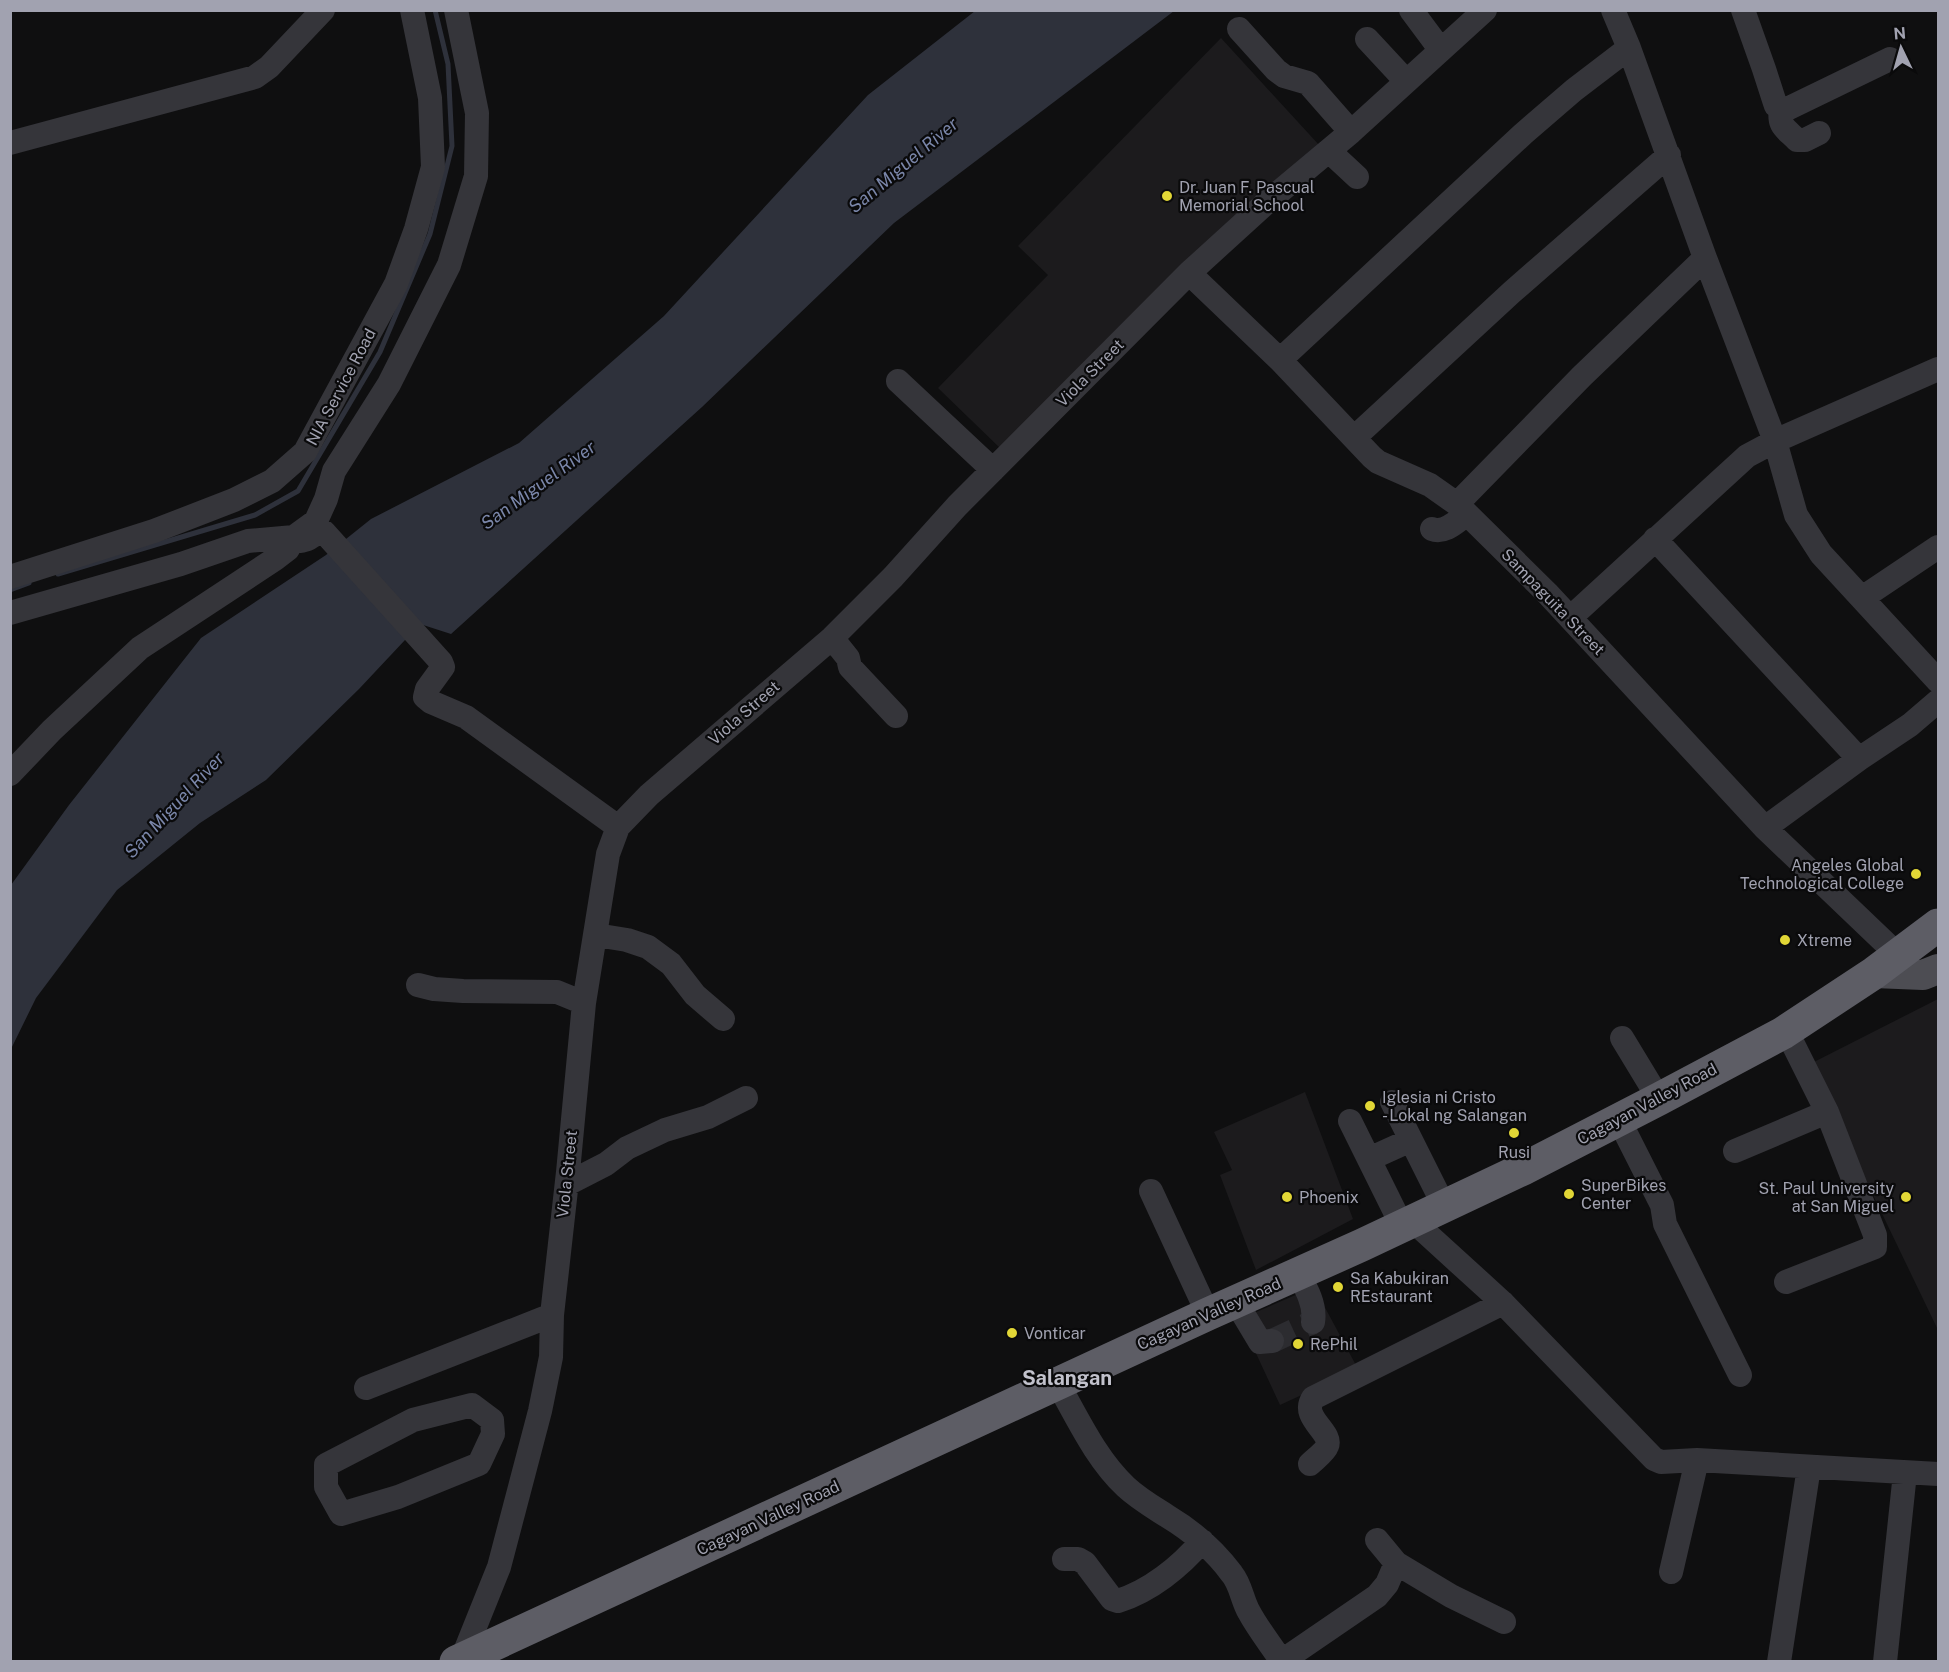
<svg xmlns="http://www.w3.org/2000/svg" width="1949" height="1672" font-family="'Public Sans',sans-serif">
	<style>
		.built { fill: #1c1b1d }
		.water { fill: #2e313b }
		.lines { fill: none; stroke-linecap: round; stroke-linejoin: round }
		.stream { stroke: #2e313b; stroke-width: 5 }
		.minor-tunnel { stroke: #2c2c30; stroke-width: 24; stroke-dasharray: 24 12; stroke-linecap: butt }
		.minor { stroke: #35353a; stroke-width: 24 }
		.major { stroke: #4d4d53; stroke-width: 30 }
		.highway { stroke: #5d5d65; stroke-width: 33 }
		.poi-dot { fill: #e1d636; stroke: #0a0a0b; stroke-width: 2 }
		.labels { text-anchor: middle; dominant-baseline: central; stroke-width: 4.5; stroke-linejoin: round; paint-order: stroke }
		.poi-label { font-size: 16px; fill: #a1a2b0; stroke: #0a0a0b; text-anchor: start }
		.street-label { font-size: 16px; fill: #a1a2b0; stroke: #0a0a0b }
		.water-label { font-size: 18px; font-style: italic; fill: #7a86a9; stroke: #0a0a0b }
		.quarter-label { font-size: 20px; font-weight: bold; fill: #c2c2cc; stroke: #0a0a0b }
	</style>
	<rect width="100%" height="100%" fill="#0f0f10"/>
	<path class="built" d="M 1221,38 L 1320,146 L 1000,448 L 938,388 L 1048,275 L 1018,246 Z
		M 1938,999 L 1938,1330 L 1810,1064 Z
		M 1305,1092 L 1353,1219 L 1256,1270 L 1220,1175 L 1232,1170 L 1214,1132 Z
		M 1314,1287 L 1358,1369 L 1280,1405 L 1240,1319 Z"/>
	<path class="water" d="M 975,11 L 1174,11 L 894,223 L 702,407 L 451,634 L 420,624 L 359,689 L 266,780 L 200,823 L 117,890 L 36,998 L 11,1049 L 11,885 L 69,805 L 201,638 L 326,555 L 371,519 L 519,443 L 664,316 L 868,95 Z"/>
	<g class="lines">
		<path class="stream" d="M 58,574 L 255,515 L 298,491 L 380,352 L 430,234 L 452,146 L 448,64 L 435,10
			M 10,590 L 29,583"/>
		<path class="minor-tunnel" d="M 1272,1341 L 1313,1322"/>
		<path class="minor" d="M 1411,10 L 1440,49
			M 1613,10 L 1629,48 L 1705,258 L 1775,441 L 1796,515 L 1821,554 L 1938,681
			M 1743,10 L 1764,69 L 1774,100 L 1776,106 L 1781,109 L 1789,108 L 1890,59
			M 1239,29 L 1276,70 L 1284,76 L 1308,83 L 1351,132
			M 1367,39 L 1406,81
			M 1781,109 C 1778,126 1785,128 1797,140 L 1805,140 L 1819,133
			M 10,143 L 255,77 L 269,67 L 323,10
			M 1329,151 L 1357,177
			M 1189,273 L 1280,360 L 1372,457 L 1378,462 L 1430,485 L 1457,504 L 1547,593 L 1765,828 L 1898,955
			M 1280,360 L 1523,134 L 1574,90 L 1629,48
			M 898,381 L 993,470
			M 1355,437 L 1512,292 L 1669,155
			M 1457,504 L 1582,376 L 1705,258
			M 1432,529 C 1445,534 1457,521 1467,514
			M 1655,539 L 1859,759
			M 10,577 L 154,531 L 234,500 L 272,481 L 305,452 L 396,284 L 416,229 L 433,167 L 430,98 L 412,10
			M 1862,598 L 1938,547
			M 10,613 L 181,564 L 248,541 L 294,537 L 316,521 L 326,499 L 334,471 L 389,384 L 449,265 L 476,176 L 477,113 L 456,10
			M 1570,618 L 1747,456 L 1775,441 L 1938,369
			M 832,638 L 848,658 L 850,667 L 896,716
			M 10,774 L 52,730 L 140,648 L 275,559 L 288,549 L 294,537 L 301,541 L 308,539 L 319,532 L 324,532 L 441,662 L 443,667 L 427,689 L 425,697 L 431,702 L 466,717 L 618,827
			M 1765,828 L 1859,759 L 1910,725 L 1938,701
			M 596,935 L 627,940 L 648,947 L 671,964 L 695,995 L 723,1019
			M 418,985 L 434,989 L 463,991 L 557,992 L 584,1003
			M 1783,1033 L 1793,1044 L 1827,1112 L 1875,1235 L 1875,1247 L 1786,1282
			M 1622,1038 L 1659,1099
			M 1392,1102 L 1444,1206
			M 1619,1120 L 1662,1205 L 1665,1224 L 1740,1375
			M 1350,1121 L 1402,1226
			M 1735,1151 L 1827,1112
			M 1369,1159 L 1411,1140
			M 567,1184 L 606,1164 L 627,1148 L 665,1130 L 708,1117 L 746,1098
			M 1151,1191 L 1208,1314
			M 1413,1221 L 1503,1303 L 1654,1459 L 1661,1462 L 1697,1460 L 1938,1474
			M 1298,1274 C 1306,1288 1316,1305 1313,1322
			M 1236,1302 L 1260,1342 L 1272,1341
			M 1058,1384 C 1078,1419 1096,1459 1126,1487 C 1139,1499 1153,1507 1167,1516 C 1192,1531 1215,1551 1232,1574 C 1241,1585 1242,1600 1249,1612 C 1258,1629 1271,1645 1282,1662
			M 366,1388 L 552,1315
			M 472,1405 L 492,1420 L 493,1434 L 479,1464 L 398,1497 L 341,1514 L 326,1487 L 326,1465 L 413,1420 Z
			M 1310,1464 C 1315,1459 1325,1452 1327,1446 C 1333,1432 1300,1418 1313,1398 L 1503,1303
			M 1377,1540 L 1396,1563
			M 1064,1559 L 1078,1559 L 1085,1563 L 1112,1599 L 1118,1601 C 1150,1591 1180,1567 1202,1541
			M 1671,1572 L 1697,1460
			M 462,1659 L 499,1567 L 540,1411 L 551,1357 L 552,1315 L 568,1172 L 584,1003 L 608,854 L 618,827 L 649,795 L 832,638 L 893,577 L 957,506 L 1189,273 L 1266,203 L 1351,132 L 1485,10
			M 1282,1661 L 1377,1596 L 1387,1584 L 1396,1563 L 1451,1596 L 1504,1622
			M 1779,1662 L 1809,1467
			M 1885,1662 L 1905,1473"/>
		<path class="major" d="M 1874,973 L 1923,975 L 1938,969"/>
		<path class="highway" d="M 456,1662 L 1208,1314 L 1362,1245 L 1523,1169 L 1659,1099 L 1783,1033 L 1874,973 L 1938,925"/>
	</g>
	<g class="poi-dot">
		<circle cx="1167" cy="196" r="6"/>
		<circle cx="1916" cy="874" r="6"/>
		<circle cx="1785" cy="940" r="6"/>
		<circle cx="1370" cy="1106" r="6"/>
		<circle cx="1514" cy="1133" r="6"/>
		<circle cx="1569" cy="1194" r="6"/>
		<circle cx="1287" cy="1197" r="6"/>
		<circle cx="1906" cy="1197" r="6"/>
		<circle cx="1338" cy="1287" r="6"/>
		<circle cx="1012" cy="1333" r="6"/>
		<circle cx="1298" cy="1344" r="6"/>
	</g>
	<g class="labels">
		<g class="poi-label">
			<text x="1179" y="187">Dr. Juan F. Pascual<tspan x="1179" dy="18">Memorial School</tspan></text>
			<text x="1904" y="865" text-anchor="end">Angeles Global<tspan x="1904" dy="18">Technological College</tspan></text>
			<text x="1797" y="940">Xtreme</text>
			<text x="1382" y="1097">Iglesia ni Cristo<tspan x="1382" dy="18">- Lokal ng Salangan</tspan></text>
			<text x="1514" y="1152" text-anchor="middle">Rusi</text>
			<text x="1581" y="1185">SuperBikes<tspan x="1581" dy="18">Center</tspan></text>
			<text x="1894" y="1188" text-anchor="end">St. Paul University<tspan x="1894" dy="18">at San Miguel</tspan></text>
			<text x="1299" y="1197">Phoenix</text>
			<text x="1350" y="1278">Sa Kabukiran<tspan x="1350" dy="18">REstaurant</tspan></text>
			<text x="1024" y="1333">Vonticar</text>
			<text x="1310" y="1344">RePhil</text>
		</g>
		<g class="street-label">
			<text transform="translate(1090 373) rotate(-45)">Viola Street</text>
			<text transform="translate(341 387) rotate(-62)">NIA Service Road</text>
			<text transform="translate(1553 602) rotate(46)">Sampaguita Street</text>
			<text transform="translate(744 713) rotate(-41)">Viola Street</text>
			<text transform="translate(1647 1104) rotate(-28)">Cagayan Valley Road</text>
			<text transform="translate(567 1174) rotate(-84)">Viola Street</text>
			<text transform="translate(1209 1314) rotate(-24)">Cagayan Valley Road</text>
			<text transform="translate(768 1518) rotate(-25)">Cagayan Valley Road</text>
		</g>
		<g class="water-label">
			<text transform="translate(903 165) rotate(-40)">San Miguel River</text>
			<text transform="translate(538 485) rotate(-36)">San Miguel River</text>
			<text transform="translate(174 805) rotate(-47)">San Miguel River</text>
		</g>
		<g class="quarter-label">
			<text x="1067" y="1378">Salangan</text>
		</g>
	</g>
	<rect width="1949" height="1672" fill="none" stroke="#a1a2b0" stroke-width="24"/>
	<g transform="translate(1901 48) rotate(355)" stroke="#0a0a0b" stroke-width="4.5" paint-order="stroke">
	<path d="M0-4.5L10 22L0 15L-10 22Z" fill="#a1a2b0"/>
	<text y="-9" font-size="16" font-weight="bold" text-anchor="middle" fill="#a1a2b0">N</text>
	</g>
</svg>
